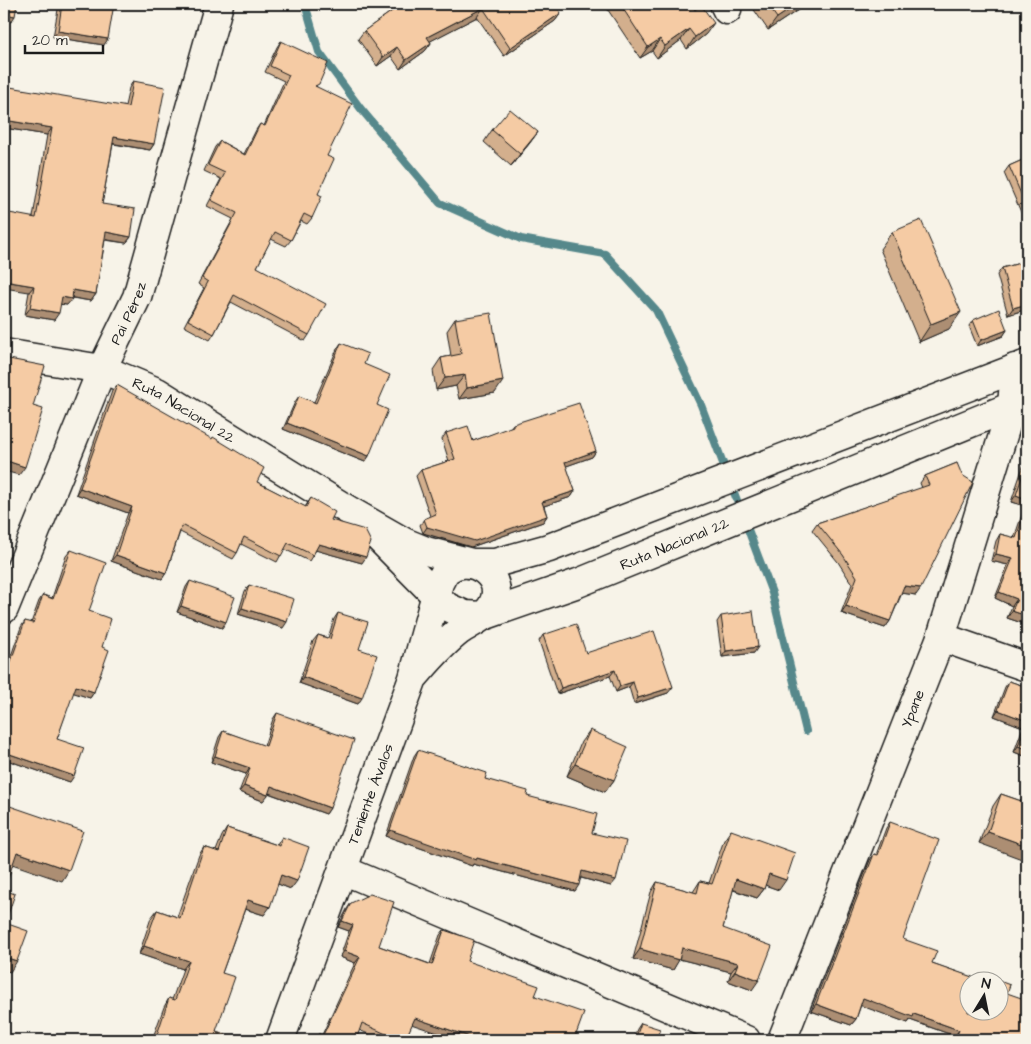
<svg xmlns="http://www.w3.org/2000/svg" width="1031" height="1044" font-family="'Architects Daughter',sans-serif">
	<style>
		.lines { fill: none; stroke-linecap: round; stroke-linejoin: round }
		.stream { stroke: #57888b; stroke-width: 8 }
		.minor-casing { stroke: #1c1c1c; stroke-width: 31 }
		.trunk-casing { stroke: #1c1c1c; stroke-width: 31 }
		.minor { stroke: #f7f3e8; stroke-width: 28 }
		.trunk { stroke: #f7f3e8; stroke-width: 28 }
		.wall { fill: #d3af8d; stroke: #1c1c1c }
		.shaded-wall { fill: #ac8e73; stroke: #1c1c1c }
		.building { fill: #f5cba4; stroke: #1c1c1c; fill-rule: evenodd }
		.labels { text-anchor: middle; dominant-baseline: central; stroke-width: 4.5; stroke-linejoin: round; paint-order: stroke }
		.street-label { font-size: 15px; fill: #1c1c1c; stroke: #f7f3e8 }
	</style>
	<rect width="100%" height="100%" fill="#f7f3e8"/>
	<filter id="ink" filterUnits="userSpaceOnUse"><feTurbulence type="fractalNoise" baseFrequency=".02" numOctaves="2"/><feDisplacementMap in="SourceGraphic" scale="10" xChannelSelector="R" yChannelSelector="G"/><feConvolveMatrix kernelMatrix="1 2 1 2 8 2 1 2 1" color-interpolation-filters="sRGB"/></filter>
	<g filter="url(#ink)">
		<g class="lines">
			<path class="stream" d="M 305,4 L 319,52 L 361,109 L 440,203 L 521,239 L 605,254 L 656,310 L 701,405 L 772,593 L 806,731"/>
			<g class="minor-casing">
				<g id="minor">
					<path d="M 724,4 L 727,10"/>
					<path id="s1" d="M 4,609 L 102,369 L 137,297 L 219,4"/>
					<path d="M 941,637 L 1027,667"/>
					<path d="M 343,870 L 746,1040"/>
					<path id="s2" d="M 280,1040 L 413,678 L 439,583 C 441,579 444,573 447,570 C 471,551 508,578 492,606 C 485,618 470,623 459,631 C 441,645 428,661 413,678"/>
					<path id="s3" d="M 782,1040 L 941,637 L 1012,406 L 1015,368"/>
				</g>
			</g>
			<g class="trunk-casing">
				<g id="trunk">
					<path id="s4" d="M 4,353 L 102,369 L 157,392 L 348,510 L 404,542 L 426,551 L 472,563 L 495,563 L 549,548 L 1027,364"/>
					<path id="s5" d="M 377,536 L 447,607 L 465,615 L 483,616 L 578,583 L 1027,400"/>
				</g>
			</g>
			<use href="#minor" class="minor"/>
			<use href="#trunk" class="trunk"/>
		</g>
		<path class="wall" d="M 59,4 L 114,4 L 104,45 L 53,37 Z
			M 402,4 L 561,13 L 555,21 L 504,56 L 477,17 L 430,41 L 431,43 L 425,51 L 400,69 L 391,56 L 377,66 L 358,39 L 364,31 Z
			M 604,4 L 690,4 L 706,34 L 687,49 L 681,40 L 657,58 L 652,51 L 640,58 Z
			M 750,4 L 807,4 L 768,30 Z
			M 281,41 L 317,87 L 327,156 L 312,218 L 307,224 L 301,221 L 291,240 L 286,246 L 271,239 L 257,267 L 309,335 L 305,341 L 231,302 L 214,334 L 210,340 L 184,326 L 204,288 L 198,284 L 233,219 L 207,206 L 221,179 L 204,171 L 215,147 L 220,141 L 244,154 L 256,130 L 260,124 L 264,126 L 284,81 L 265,72 L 277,47 Z
			M 133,81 L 154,144 L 150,150 L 113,144 L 102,204 L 131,237 L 126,243 L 105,240 L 96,294 L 91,301 L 72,298 L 67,305 L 60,304 L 54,320 L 25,315 L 29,292 L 33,217 L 47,135 L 4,128 L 125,106 L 129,88 Z
			M 492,130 L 538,132 L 529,144 L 511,166 L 484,142 Z
			M 1027,158 L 1027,226 L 1004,173 L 1009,166 Z
			M 892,232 L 949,329 L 919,342 L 880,249 Z
			M 1027,261 L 1027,309 L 1008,315 L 997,275 L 1002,268 Z
			M 455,319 L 495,393 L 459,399 L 456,386 L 436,390 L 433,370 L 441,358 L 451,356 L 447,331 Z
			M 973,320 L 1007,330 L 1003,336 L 977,346 L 969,326 Z
			M 341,343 L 364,364 L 377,405 L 369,456 L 365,462 L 283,429 L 295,402 L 299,396 L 314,402 L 337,349 Z
			M 117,385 L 257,482 L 305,507 L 311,498 L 331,520 L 362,563 L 316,550 L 309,561 L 284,549 L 277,562 L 241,544 L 237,553 L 233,559 L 180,532 L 166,573 L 162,579 L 111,561 L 128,513 L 76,494 L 112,391 Z
			M 513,424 L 596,451 L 592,457 L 566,466 L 575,491 L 571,497 L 544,506 L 547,516 L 543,522 L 471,547 L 423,533 L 420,525 L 424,519 L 430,516 L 416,476 L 421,470 L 449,461 L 442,439 L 446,433 L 473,441 L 510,428 Z
			M 1027,455 L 1027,637 L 1021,635 L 1025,624 L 1007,618 L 1012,606 L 995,598 L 1008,565 L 991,561 L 996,541 L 1000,534 L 1014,538 L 1025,506 L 1011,502 Z
			M 957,463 L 916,595 L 902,593 L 890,621 L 885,628 L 841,613 L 852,584 L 838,562 L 812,530 L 817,523 L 922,488 L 920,483 L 925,476 Z
			M 71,550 L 89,611 L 102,647 L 94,692 L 90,698 L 73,692 L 57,739 L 70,782 L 4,759 L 4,676 L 21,627 L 25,621 L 31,623 L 39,601 L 43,595 L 52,598 L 66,556 Z
			M 190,581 L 222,628 L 177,612 L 186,587 Z
			M 249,585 L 283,628 L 238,614 L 245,591 Z
			M 338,613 L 359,649 L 358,704 L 299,683 L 313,641 L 318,635 L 328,638 L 334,619 Z
			M 721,616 L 754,653 L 722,657 L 717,622 Z
			M 543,635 L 586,653 L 668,693 L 634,704 L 629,687 L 616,692 L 610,676 L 557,694 L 539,641 Z
			M 1009,681 L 1027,687 L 1027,757 L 1014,752 L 1023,727 L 994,716 L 1005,687 Z
			M 277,713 L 330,808 L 326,814 L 268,793 L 263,801 L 239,792 L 246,774 L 211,762 L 219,737 L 223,731 L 264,746 L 273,719 Z
			M 590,730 L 614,780 L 605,792 L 567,776 L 581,742 Z
			M 418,750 L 485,779 L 527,796 L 592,833 L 611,886 L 581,878 L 575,891 L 473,864 L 472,866 L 386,836 L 414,756 Z
			M 1001,794 L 1027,803 L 979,843 L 993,806 Z
			M 890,822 L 903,939 L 932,963 L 977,979 L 980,974 L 1007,993 L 1027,1040 L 953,1040 L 955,1036 L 910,1020 L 908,1023 L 861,1005 L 856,1019 L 851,1025 L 811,1011 L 870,860 L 874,854 L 876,855 L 886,828 Z
			M 227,828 L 277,845 L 282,837 L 291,889 L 278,884 L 264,915 L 245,909 L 222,973 L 216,1031 L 243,1040 L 152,1040 L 164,1007 L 169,998 L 172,1000 L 183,969 L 139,954 L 151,918 L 157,910 L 177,917 L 199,855 L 204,847 L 216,851 L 222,836 Z
			M 731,830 L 779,890 L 765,885 L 764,889 L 757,898 L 733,890 L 723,928 L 752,990 L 728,981 L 731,972 L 679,959 L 673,970 L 633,959 L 651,892 L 657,882 L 693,892 L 700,881 L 709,883 L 724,840 Z
			M 351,903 L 379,946 L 430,964 L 440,935 L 444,930 L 412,1024 L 405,1040 L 382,1040 L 359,1030 L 356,1040 L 315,1040 L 319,1034 L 322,1035 L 355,963 L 340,957 L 349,931 L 338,927 L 347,909 Z
			M 1027,935 L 1027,958 L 1020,955 Z
			M 641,1023 L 656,1040 L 633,1040 L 637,1029 Z"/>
		<path class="shaded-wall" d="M 798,4 L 807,4 L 768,30 L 777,18 Z
			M 483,8 L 477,17 L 421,46 L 427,37 Z
			M 561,13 L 555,21 L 504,56 L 510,48 Z
			M 4,14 L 15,16 L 11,22 L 4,20 Z
			M 714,23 L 706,34 L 687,49 L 695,37 Z
			M 689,29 L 681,40 L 657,58 L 665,46 Z
			M 58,31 L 108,39 L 104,45 L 53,37 Z
			M 660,39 L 652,51 L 640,58 L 648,47 Z
			M 431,43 L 425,51 L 400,69 L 406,60 Z
			M 397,47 L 391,56 L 377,66 L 383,57 Z
			M 4,120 L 52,128 L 47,135 L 4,128 Z
			M 538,132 L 529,144 L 511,166 L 520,154 Z
			M 114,137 L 154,144 L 150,150 L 110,143 Z
			M 106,232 L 131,237 L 126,243 L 102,239 Z
			M 4,281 L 34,286 L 29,292 L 4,288 Z
			M 73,290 L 96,294 L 91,301 L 68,297 Z
			M 62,297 L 72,299 L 67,305 L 57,304 Z
			M 1027,304 L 1027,309 L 1008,315 L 1013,308 Z
			M 30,308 L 59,313 L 54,320 L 25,315 Z
			M 961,312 L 949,329 L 919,342 L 931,324 Z
			M 1007,330 L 1003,336 L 977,346 L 981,340 Z
			M 465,375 L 456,386 L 436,390 L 445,378 Z
			M 503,381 L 495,393 L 459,399 L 467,388 Z
			M 287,423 L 369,456 L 365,462 L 283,429 Z
			M 596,451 L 592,457 L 561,468 L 565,462 Z
			M 4,460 L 25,467 L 19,475 L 4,471 Z
			M 80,488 L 132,507 L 128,513 L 76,494 Z
			M 575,491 L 571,497 L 538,508 L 542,502 Z
			M 1016,495 L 1027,499 L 1027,503 L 1025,506 L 1011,502 Z
			M 547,516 L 543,522 L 471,547 L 423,533 L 427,527 Z
			M 319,544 L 366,557 L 362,563 L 315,550 Z
			M 996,554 L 1013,558 L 1008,565 L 991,561 Z
			M 116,555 L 166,573 L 162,579 L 111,561 Z
			M 904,586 L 921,588 L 916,595 L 900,593 Z
			M 999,592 L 1017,599 L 1012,606 L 995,598 Z
			M 181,606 L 226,622 L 222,628 L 177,612 Z
			M 846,606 L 890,621 L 885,628 L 841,613 Z
			M 242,608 L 287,622 L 283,628 L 238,614 Z
			M 1012,611 L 1027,616 L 1027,621 L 1025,624 L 1007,618 Z
			M 1026,628 L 1027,628 L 1027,637 L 1021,635 Z
			M 758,647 L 754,653 L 722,657 L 726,651 Z
			M 615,670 L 610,676 L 557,694 L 561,688 Z
			M 303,677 L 362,698 L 358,704 L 299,683 Z
			M 633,682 L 629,687 L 616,692 L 620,686 Z
			M 76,686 L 94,692 L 90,698 L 71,692 Z
			M 673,687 L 668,693 L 634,704 L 638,698 Z
			M 998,710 L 1027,721 L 1023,727 L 994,716 Z
			M 1018,746 L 1027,749 L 1027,757 L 1014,752 Z
			M 4,752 L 74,776 L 70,782 L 4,759 Z
			M 215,756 L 250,768 L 246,774 L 211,762 Z
			M 575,764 L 614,780 L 605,792 L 567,776 Z
			M 244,786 L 268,795 L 263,801 L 239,792 Z
			M 271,786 L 330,808 L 326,814 L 266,792 Z
			M 390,830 L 477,858 L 579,885 L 575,891 L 473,864 L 472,866 L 386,836 Z
			M 988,832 L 1027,846 L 1027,861 L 979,843 Z
			M 17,852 L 69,870 L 62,881 L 9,863 Z
			M 582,871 L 616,880 L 611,886 L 578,877 Z
			M 769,874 L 786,880 L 779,890 L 762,884 Z
			M 281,875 L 297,881 L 291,889 L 275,883 Z
			M 736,879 L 764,889 L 757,898 L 729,888 Z
			M 248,900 L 270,907 L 264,915 L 242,908 Z
			M 342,921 L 353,925 L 349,931 L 338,927 Z
			M 1027,945 L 1027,958 L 1020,955 Z
			M 144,946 L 189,961 L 183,969 L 139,954 Z
			M 682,948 L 738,963 L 731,972 L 675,958 Z
			M 640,949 L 679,960 L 673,970 L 633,959 Z
			M 344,951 L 360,957 L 355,963 L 340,957 Z
			M 4,957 L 17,961 L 10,972 L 4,970 Z
			M 735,971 L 759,980 L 752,990 L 728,981 Z
			M 863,998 L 914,1014 L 959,1030 L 955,1036 L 910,1020 L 908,1023 L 859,1005 Z
			M 816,1004 L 856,1019 L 851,1025 L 811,1011 Z
			M 415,1018 L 479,1040 L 459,1040 L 411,1024 Z"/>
		<path class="building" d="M 4,4 L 17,4 L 15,16 L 4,14 Z
			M 62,4 L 114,4 L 108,39 L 58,31 Z
			M 402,4 L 555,4 L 561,13 L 510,48 L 483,8 L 427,37 L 431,43 L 406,60 L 397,47 L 383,57 L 364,31 Z
			M 620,4 L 690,4 L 695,10 L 701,5 L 714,23 L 695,37 L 689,29 L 665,46 L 660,39 L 648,47 Z
			M 767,4 L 798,4 L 777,18 Z
			M 281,41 L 328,63 L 319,84 L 315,86 L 352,104 L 327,156 L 334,159 L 318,194 L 322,196 L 312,218 L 304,214 L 291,240 L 275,232 L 257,267 L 326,304 L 309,335 L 234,295 L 214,334 L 188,320 L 208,282 L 202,278 L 237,213 L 211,200 L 225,173 L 208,165 L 220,141 L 245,155 L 260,124 L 265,126 L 289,75 L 270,66 Z
			M 133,81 L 165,87 L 154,144 L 114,137 L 102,204 L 135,209 L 131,237 L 106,232 L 96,294 L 73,290 L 72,299 L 62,297 L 59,313 L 30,308 L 34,286 L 4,281 L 4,212 L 36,218 L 52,128 L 4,120 L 4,86 L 128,107 Z
			M 510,109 L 538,132 L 520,154 L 492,130 Z
			M 1027,158 L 1027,208 L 1009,166 Z
			M 921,220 L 961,312 L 931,324 L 892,232 Z
			M 1027,261 L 1027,304 L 1013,308 L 1002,268 Z
			M 999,309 L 1007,330 L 981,340 L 973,320 Z
			M 491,313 L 503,381 L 467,388 L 465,375 L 445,378 L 441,358 L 461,354 L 455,319 Z
			M 341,343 L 368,354 L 364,364 L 390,375 L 377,405 L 388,410 L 369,456 L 287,423 L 299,396 L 316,403 Z
			M 4,358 L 45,366 L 33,406 L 43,409 L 25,467 L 4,460 Z
			M 117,385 L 212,439 L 213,437 L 264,468 L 257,482 L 306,507 L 311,498 L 335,512 L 331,520 L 365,530 L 371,542 L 366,557 L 319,544 L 313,555 L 288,543 L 281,556 L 244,537 L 237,553 L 182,525 L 166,573 L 116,555 L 132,507 L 80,488 Z
			M 579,403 L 596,451 L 565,462 L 575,491 L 542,502 L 547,516 L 475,541 L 427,527 L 424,519 L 436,514 L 421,470 L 455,459 L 446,433 L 468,426 L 473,441 L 513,426 L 513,424 Z
			M 1027,462 L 1027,499 L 1016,495 Z
			M 957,463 L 962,475 L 973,482 L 921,588 L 904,586 L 890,621 L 846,606 L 857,577 L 843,555 L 817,523 L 929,485 L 925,476 Z
			M 1027,506 L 1027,616 L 1012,611 L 1017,599 L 999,592 L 1013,558 L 996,554 L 1000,534 L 1016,538 Z
			M 71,550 L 106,563 L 89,611 L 111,619 L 102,647 L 109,650 L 94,692 L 76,686 L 57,739 L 84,748 L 74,776 L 4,752 L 4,681 L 25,621 L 33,623 L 43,595 L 53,599 Z
			M 190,581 L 235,597 L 226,622 L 181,606 Z
			M 249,585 L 294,599 L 287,622 L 242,608 Z
			M 753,611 L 758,647 L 726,651 L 721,616 Z
			M 338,613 L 368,622 L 359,649 L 377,655 L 362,698 L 303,677 L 318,635 L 330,639 Z
			M 576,624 L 586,653 L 654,631 L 673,687 L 638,698 L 633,682 L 620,686 L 615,670 L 561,688 L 543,635 Z
			M 1009,681 L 1027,687 L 1027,721 L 998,710 Z
			M 277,713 L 354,740 L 330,808 L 271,786 L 268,795 L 244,786 L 250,768 L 215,756 L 223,731 L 266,746 Z
			M 1027,721 L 1027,749 L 1018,746 Z
			M 590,730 L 628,747 L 614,780 L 575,764 Z
			M 418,750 L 487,773 L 485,779 L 528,791 L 527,796 L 597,814 L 592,833 L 626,841 L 616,880 L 582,871 L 579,885 L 477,858 L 476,860 L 390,830 Z
			M 1001,794 L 1027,803 L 1027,846 L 988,832 Z
			M 4,804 L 83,831 L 69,870 L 17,852 L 4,890 Z
			M 890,822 L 939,840 L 903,939 L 937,951 L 932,963 L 978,979 L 980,974 L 1010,985 L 1007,993 L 1027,1000 L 1027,1040 L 955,1040 L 959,1030 L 914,1014 L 913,1017 L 863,998 L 856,1019 L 816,1004 L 874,854 L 878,855 ZM 968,982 L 998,982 L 998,1012 L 968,1012 Z
			M 227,828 L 280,846 L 282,837 L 309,847 L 297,881 L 281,875 L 270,907 L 248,900 L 222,973 L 235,977 L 216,1031 L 243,1040 L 160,1040 L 160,1039 L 156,1038 L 169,998 L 175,1000 L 189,961 L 144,946 L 157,910 L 180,918 L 204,847 L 219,852 Z
			M 731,830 L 795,853 L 786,880 L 769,874 L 764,889 L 736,879 L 723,928 L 772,946 L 759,980 L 735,971 L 738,963 L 682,948 L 679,960 L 640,949 L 657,882 L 697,893 L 700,881 L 712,884 Z
			M 4,890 L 15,894 L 5,923 L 28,931 L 17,961 L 4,957 Z
			M 370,894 L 394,902 L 379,946 L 432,965 L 444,930 L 474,940 L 467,961 L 539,986 L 535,996 L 584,1013 L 574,1040 L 479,1040 L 415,1018 L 405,1040 L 399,1040 L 362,1023 L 356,1040 L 317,1040 L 319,1034 L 323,1035 L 360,957 L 344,951 L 353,925 L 342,921 L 351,903 Z
			M 641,1023 L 660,1029 L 656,1040 L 635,1040 Z"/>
	</g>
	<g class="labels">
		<g class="street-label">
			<text stroke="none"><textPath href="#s1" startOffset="321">Pai Pérez</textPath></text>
			<text stroke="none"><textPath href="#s4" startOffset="191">Ruta Nacional 22</textPath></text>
			<text stroke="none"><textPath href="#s5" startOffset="342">Ruta Nacional 22</textPath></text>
			<text stroke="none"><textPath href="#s3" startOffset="356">Ypane</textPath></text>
			<text stroke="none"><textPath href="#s2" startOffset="262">Teniente Ávalos</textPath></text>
		</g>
	</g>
	<rect width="1031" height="1044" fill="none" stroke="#f7f3e8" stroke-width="20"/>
	<rect x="10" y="10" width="1011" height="1024" fill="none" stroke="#1c1c1c" stroke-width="2" filter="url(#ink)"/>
	<g transform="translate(984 996) rotate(10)"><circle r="24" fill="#f7f3e8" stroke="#9f9d96"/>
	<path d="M0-4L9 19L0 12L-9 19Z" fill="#1c1c1c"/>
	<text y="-8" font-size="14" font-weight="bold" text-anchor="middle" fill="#1c1c1c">N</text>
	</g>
	<path d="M25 45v8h78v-8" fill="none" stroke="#1c1c1c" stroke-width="2.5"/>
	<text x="32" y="45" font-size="15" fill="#1c1c1c" stroke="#f7f3e8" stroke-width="4" paint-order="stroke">20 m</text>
</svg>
